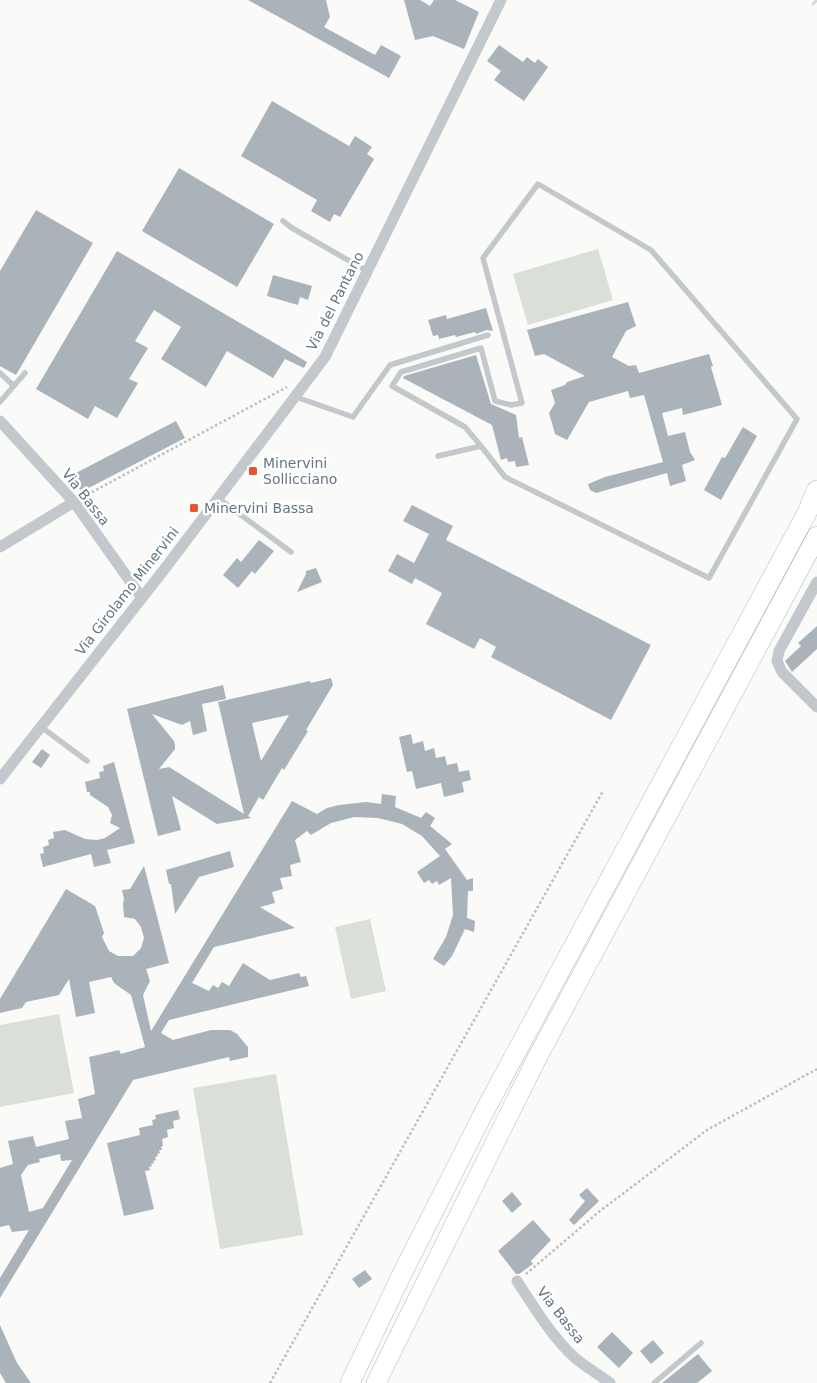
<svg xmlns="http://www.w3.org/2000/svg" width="817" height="1383" font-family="'DejaVu Sans',sans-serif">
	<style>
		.green { fill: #dadfd7 }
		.building { fill: #aab3b9; fill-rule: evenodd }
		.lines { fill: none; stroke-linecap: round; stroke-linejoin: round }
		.minor-tunnel { stroke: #d5d9db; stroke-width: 11; stroke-dasharray: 11 5.5; stroke-linecap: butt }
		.trunk-casing { stroke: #b4b9bd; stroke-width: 20 }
		.motorway-casing { stroke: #b4b9bd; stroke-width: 22 }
		.path { stroke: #bbbfc2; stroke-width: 2.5; stroke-dasharray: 2.5 2.5; stroke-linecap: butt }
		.service { stroke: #c3c8cc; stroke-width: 5.5 }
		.minor { stroke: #c3c8cc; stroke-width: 11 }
		.trunk { stroke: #fff; stroke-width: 19 }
		.motorway { stroke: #fff; stroke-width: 21 }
		.poi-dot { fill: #e4572e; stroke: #fff; stroke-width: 2 }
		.labels { text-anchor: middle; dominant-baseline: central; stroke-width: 5; stroke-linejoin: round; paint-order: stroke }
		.street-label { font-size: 14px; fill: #657683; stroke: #fff }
		.poi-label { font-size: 14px; fill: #657683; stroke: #fff; text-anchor: start }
	</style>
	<rect width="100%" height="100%" fill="#fafaf8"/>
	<path class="green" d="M 598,249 L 613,300 L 528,325 L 513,274 Z
		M 370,919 L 386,991 L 351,999 L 335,927 Z
		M 59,1014 L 74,1093 L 0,1107 L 0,1025 Z
		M 276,1074 L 303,1235 L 220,1249 L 193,1088 Z"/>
	<path class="building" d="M 248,0 L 326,0 L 330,17 L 324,27 L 375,55 L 381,45 L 401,56 L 389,78 Z
		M 404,0 L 420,0 L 430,6 L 434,0 L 455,0 L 479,12 L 464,49 L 433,36 L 415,40 Z
		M 499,45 L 523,62 L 527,57 L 535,63 L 538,59 L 548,67 L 524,101 L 494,80 L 501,71 L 487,61 Z
		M 272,101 L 349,146 L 355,136 L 372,147 L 367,154 L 374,159 L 340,217 L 334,214 L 330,222 L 311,211 L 317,200 L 241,156 Z
		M 179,168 L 274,224 L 237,287 L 142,231 Z
		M 36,210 L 93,243 L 16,375 L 0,366 L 0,271 Z
		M 117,251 L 307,362 L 304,368 L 285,359 L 273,378 L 227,351 L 206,387 L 161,359 L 181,327 L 154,310 L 135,341 L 148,348 L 129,379 L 138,383 L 117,418 L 95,406 L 88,419 L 36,389 Z
		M 273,275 L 312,286 L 308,300 L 300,297 L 298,305 L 267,296 Z
		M 628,302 L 636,326 L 626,331 L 612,357 L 629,366 L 636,365 L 639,373 L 709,354 L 713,366 L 711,367 L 722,405 L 683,415 L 682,408 L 662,413 L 668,436 L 685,432 L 690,452 L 695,460 L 682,465 L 686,481 L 670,486 L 667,473 L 596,493 L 590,490 L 588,484 L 605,477 L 663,462 L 644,395 L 630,398 L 628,391 L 589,402 L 567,440 L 555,434 L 549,413 L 555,403 L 551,390 L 565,385 L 567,382 L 585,376 L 544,354 L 535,356 L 527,330 Z
		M 486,308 L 493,331 L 487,330 L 476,334 L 475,332 L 456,337 L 455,335 L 439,339 L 438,335 L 433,336 L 428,320 L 446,315 L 447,319 Z
		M 476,355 L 491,404 L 516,415 L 519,438 L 522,437 L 529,465 L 516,467 L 515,461 L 508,462 L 507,458 L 501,460 L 492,425 L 403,378 L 404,376 Z
		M 176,421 L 185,438 L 81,492 L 72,475 Z
		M 743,427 L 757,436 L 721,500 L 704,490 L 722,457 L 725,458 Z
		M 412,505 L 453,526 L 446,540 L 651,645 L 611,720 L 491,657 L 496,647 L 480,638 L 474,649 L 426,624 L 442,593 L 415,578 L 412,584 L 388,571 L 397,554 L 414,563 L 429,534 L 403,521 Z
		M 259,540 L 274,551 L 255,574 L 252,571 L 238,588 L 223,575 L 237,558 L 241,562 Z
		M 316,568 L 322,582 L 297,592 L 306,574 L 306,571 Z
		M 817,626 L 817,649 L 792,672 L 785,661 L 801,646 L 798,643 Z
		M 331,678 L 333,685 L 306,730 L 308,731 L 284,770 L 282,768 L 263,800 L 259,797 L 248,816 L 251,818 L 217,824 L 172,796 L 181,830 L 158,836 L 127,709 L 223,685 L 226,699 L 202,704 L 207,731 L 193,735 L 190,721 L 182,725 L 152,714 L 174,741 L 175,745 L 175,749 L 159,769 L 169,767 L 244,814 L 218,702 L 310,681 L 311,683 ZM 289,715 L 261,761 L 252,723 Z
		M 411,734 L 413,744 L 423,741 L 425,751 L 434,748 L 436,758 L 445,756 L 447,765 L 457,763 L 459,772 L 469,770 L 471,780 L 462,782 L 464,792 L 444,797 L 441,783 L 416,789 L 412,771 L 407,772 L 399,737 Z
		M 42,749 L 50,755 L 41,768 L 32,762 Z
		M 114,762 L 135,843 L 107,850 L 111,863 L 94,867 L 91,854 L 43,867 L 40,854 L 44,853 L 43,847 L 49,845 L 48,840 L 54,838 L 53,832 L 65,830 L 85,839 L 97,840 L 105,838 L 120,828 L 110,823 L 112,815 L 108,807 L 90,795 L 90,792 L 87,792 L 85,782 L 100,778 L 99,772 L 104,771 L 103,766 Z
		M 382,794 L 396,796 L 395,807 L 421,818 L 426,812 L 435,818 L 430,826 L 452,844 L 445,849 L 467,880 L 473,878 L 473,891 L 468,891 L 467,918 L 475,921 L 474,932 L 465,929 L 452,956 L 444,966 L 433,959 L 446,937 L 453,915 L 451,878 L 439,885 L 437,881 L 432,884 L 429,880 L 424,883 L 417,872 L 440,856 L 422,836 L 402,824 L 378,818 L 354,817 L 331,823 L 311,835 L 307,831 L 295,840 L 301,862 L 290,865 L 292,876 L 280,878 L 283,889 L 272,892 L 275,903 L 260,907 L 295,928 L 214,947 L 192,983 L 209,991 L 213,985 L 218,988 L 222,982 L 229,986 L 243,963 L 270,980 L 299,973 L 301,977 L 306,976 L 309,986 L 169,1020 L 161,1033 L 173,1040 L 211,1030 L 230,1030 L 237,1034 L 248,1047 L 248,1057 L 230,1061 L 229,1057 L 133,1080 L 0,1298 L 0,1278 L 29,1230 L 12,1232 L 9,1225 L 0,1227 L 0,1168 L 13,1164 L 8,1141 L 33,1136 L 36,1147 L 69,1139 L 65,1121 L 82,1118 L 78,1099 L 95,1094 L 89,1057 L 119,1050 L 121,1054 L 145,1047 L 131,995 L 114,983 L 111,977 L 89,982 L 95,1013 L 76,1017 L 69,979 L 59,995 L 26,1002 L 22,1008 L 0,1013 L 0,999 L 66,889 L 95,906 L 104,933 L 102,937 L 109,951 L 118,956 L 133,956 L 141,948 L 144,938 L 141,927 L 135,919 L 124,917 L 123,903 L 124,899 L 122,890 L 130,889 L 144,866 L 169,963 L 146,969 L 150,981 L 143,995 L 151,1031 L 292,801 L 317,814 L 327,808 L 339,805 L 366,802 L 381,804 ZM 60,1154 L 61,1161 L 72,1160 L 43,1208 L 29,1212 L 21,1175 L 28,1165 L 40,1162 L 39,1159 Z
		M 230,851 L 234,867 L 199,877 L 175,914 L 171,884 L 169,884 L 166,870 Z
		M 178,1110 L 180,1119 L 173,1121 L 174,1128 L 167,1130 L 168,1137 L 162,1139 L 163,1146 L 161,1147 L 162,1150 L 159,1150 L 160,1153 L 157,1154 L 158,1156 L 155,1157 L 156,1160 L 153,1161 L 154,1163 L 151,1164 L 152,1166 L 149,1167 L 150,1170 L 145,1171 L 154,1209 L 124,1216 L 107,1143 L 140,1135 L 139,1128 L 153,1125 L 152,1120 L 156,1119 L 155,1115 Z
		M 587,1188 L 599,1201 L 574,1225 L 569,1220 L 585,1201 L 579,1195 Z
		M 512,1192 L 522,1204 L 512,1213 L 502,1201 Z
		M 533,1220 L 551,1240 L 531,1261 L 533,1264 L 519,1274 L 516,1274 L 498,1251 Z
		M 365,1270 L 372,1279 L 359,1288 L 352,1279 Z
		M 0,1325 L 17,1363 L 31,1383 L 6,1383 L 0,1373 Z
		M 612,1332 L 633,1353 L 619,1368 L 597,1347 Z
		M 653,1340 L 664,1353 L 651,1364 L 640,1351 Z
		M 698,1354 L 712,1371 L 697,1383 L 662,1383 Z"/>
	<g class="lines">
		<path class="minor-tunnel" d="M 815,0 L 817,2"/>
		<g class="trunk-casing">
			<path id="trunk" d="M 350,1383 L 402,1274 L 483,1114 L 817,494
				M 376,1383 L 536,1060 L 817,536"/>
		</g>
		<g class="motorway-casing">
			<path id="motorway" d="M 811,505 L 817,491"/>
		</g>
		<path class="path" d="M 83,497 L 287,387
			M 526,1274 L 600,1211 L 707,1130 L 817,1069
			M 270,1383 L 603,791"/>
		<path class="service" d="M 283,221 L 292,228 L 367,271
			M 0,373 L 14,386
			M 296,397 L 353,417 L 390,365 L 488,335
			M 0,402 L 25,373
			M 438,456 L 481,446 L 465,427 L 392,386 L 401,372 L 481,348 L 495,401 L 511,405 L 522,403 L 483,258 L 538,184 L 651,250 L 797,419 L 709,578 L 505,477 L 481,446
			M 218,498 L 291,552
			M 40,726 L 87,761
			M 654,1383 L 701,1343"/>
		<path class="minor" d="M 0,421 L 74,502 L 142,598
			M 0,547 L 74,502
			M 817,582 L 779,651 L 777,661 L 782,672 L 817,707
			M 0,779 L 163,571 L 325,357 L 501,0
			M 517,1281 C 534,1307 552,1337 575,1358 C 586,1367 598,1374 610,1383"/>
		<use href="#trunk" class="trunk"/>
		<use href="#motorway" class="motorway"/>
	</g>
	<g class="poi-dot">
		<rect x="248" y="466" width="10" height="10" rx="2.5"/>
		<rect x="189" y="503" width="10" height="10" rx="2.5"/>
	</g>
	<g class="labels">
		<g class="street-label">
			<text transform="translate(335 301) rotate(-63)">Via del Pantano</text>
			<text transform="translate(86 497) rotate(52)">Via Bassa</text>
			<text transform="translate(127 591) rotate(-52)">Via Girolamo Minervini</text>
			<text transform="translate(561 1315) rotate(52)">Via Bassa</text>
		</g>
		<g class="poi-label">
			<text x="263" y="463">Minervini<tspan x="263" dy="16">Sollicciano</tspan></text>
			<text x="204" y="508">Minervini Bassa</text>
		</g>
	</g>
</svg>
